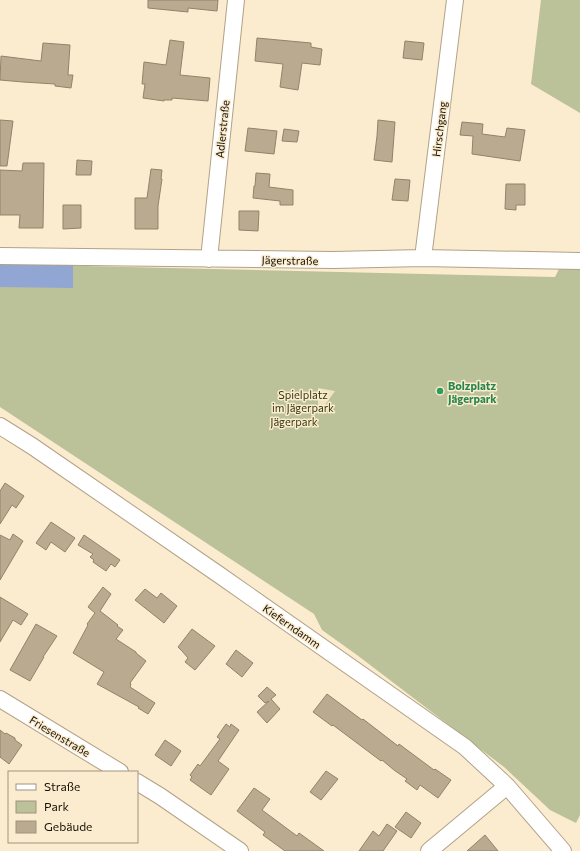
<svg xmlns="http://www.w3.org/2000/svg" width="580" height="851" font-family="Commissioner,sans-serif">
	<style>
		.green { fill: #bbc199 }
		.sand { fill: #eee4bf }
		.water { fill: #91a6d3 }
		.building { fill: #baab90; stroke: #918369 }
		.lines { fill: none; stroke-linecap: round; stroke-linejoin: round }
		.minor-casing { stroke: #b1a288; stroke-width: 18 }
		.minor { stroke: #fff; stroke-width: 16 }
		.leisure-dot { fill: #2e9e5b; stroke: #fbeccf; stroke-width: 1.5 }
		.labels { text-anchor: middle; dominant-baseline: central; stroke-width: 3; stroke-linejoin: round; paint-order: stroke }
		.street-label { font-size: 11px; fill: #151006; stroke: #fbeccf }
		.leisure-label { font-size: 11px; font-weight: bold; fill: #27864d; stroke: #fbeccf; text-anchor: start }
		.park-label { font-size: 11px; fill: #33370e; stroke: #fbeccf }
	</style>
	<rect width="100%" height="100%" fill="#fbeccf"/>
	<path class="green" d="M 541,0 L 580,0 L 580,113 L 531,84 Z
		M 0,264 L 555,277 L 560,267 L 580,267 L 580,815 L 576,823 L 550,810 L 504,767 L 357,655 L 322,630 L 314,614 L 0,407 Z"/>
	<path class="sand" d="M 318,388 L 335,391 L 318,415 Z"/>
	<path class="water" d="M 0,264 L 73,265 L 73,288 L 0,287 Z"/>
	<path class="building" d="M 148,0 L 218,0 L 217,11 L 188,8 L 188,12 L 148,8 Z
		M 257,38 L 311,43 L 311,47 L 322,49 L 320,65 L 302,63 L 298,90 L 280,87 L 283,64 L 255,61 Z
		M 170,40 L 184,42 L 180,75 L 210,78 L 208,101 L 172,98 L 172,100 L 164,100 L 164,101 L 143,98 L 145,84 L 142,84 L 144,62 L 166,65 Z
		M 405,41 L 424,43 L 422,60 L 403,58 Z
		M 43,43 L 70,45 L 68,75 L 73,75 L 71,88 L 55,86 L 55,84 L 23,82 L 0,80 L 1,56 L 41,61 Z
		M 0,120 L 13,121 L 7,166 L 0,166 Z
		M 378,120 L 395,122 L 392,162 L 374,160 L 377,136 Z
		M 462,122 L 483,124 L 482,134 L 505,137 L 507,128 L 525,130 L 520,161 L 472,154 L 473,136 L 460,135 Z
		M 248,128 L 277,131 L 274,154 L 245,151 Z
		M 284,129 L 299,131 L 297,142 L 282,141 Z
		M 77,160 L 92,161 L 91,175 L 76,175 Z
		M 23,163 L 44,163 L 43,228 L 19,228 L 20,215 L 0,215 L 0,170 L 22,171 Z
		M 151,169 L 162,170 L 161,179 L 162,179 L 158,206 L 158,229 L 135,229 L 135,198 L 147,198 Z
		M 256,173 L 270,174 L 269,187 L 293,190 L 293,205 L 280,205 L 280,201 L 253,198 L 254,186 L 255,186 Z
		M 395,179 L 410,180 L 408,201 L 392,200 Z
		M 506,184 L 525,184 L 525,205 L 516,205 L 516,210 L 505,209 Z
		M 63,205 L 81,205 L 81,228 L 63,229 Z
		M 239,211 L 259,211 L 258,231 L 239,230 Z
		M 5,483 L 24,496 L 16,508 L 12,505 L 0,524 L 0,491 Z
		M 51,522 L 75,538 L 65,552 L 51,542 L 46,550 L 36,543 Z
		M 13,534 L 23,541 L 0,580 L 0,535 L 10,540 Z
		M 84,535 L 120,560 L 115,567 L 111,564 L 106,571 L 93,562 L 94,560 L 90,557 L 93,554 L 78,545 Z
		M 103,587 L 111,594 L 100,611 L 118,625 L 117,626 L 123,630 L 116,639 L 136,652 L 136,653 L 146,661 L 130,683 L 131,684 L 130,687 L 155,703 L 148,714 L 138,708 L 139,707 L 97,684 L 104,672 L 73,653 L 88,625 L 87,624 L 95,613 L 88,607 Z
		M 145,589 L 157,598 L 161,593 L 177,606 L 164,623 L 135,600 Z
		M 0,597 L 28,614 L 21,625 L 13,620 L 0,642 Z
		M 36,624 L 57,636 L 43,657 L 44,657 L 30,681 L 10,670 Z
		M 192,629 L 215,646 L 195,670 L 185,662 L 188,658 L 182,651 L 178,647 Z
		M 236,650 L 253,663 L 242,677 L 226,664 Z
		M 267,687 L 276,695 L 271,699 L 280,709 L 267,723 L 257,712 L 269,701 L 265,703 L 258,696 Z
		M 327,694 L 362,720 L 363,719 L 398,746 L 399,744 L 434,770 L 435,769 L 451,780 L 438,798 L 420,785 L 417,790 L 405,781 L 407,779 L 394,770 L 382,760 L 381,761 L 333,725 L 332,726 L 313,712 Z
		M 226,724 L 230,727 L 231,724 L 239,730 L 218,761 L 229,769 L 211,795 L 190,780 L 192,777 L 190,775 L 198,764 L 200,766 L 220,739 L 217,737 Z
		M 0,730 L 5,734 L 6,733 L 15,738 L 15,740 L 22,745 L 9,764 L 0,757 Z
		M 165,740 L 181,751 L 171,766 L 155,755 Z
		M 326,771 L 338,779 L 321,800 L 310,792 Z
		M 254,788 L 270,799 L 262,810 L 297,836 L 299,833 L 324,851 L 285,851 L 263,835 L 265,832 L 237,811 Z
		M 406,812 L 421,823 L 411,838 L 395,827 Z
		M 387,824 L 397,831 L 383,851 L 359,851 L 373,831 L 379,836 Z
		M 485,835 L 498,851 L 467,851 Z"/>
	<g class="lines">
		<g class="minor-casing">
			<path id="minor" d="M 0,256 L 333,260 L 423,258 L 580,261
				M 423,258 L 455,0
				M 209,259 L 236,0
				M 0,426 L 32,446 L 218,574 L 465,747 L 507,786 L 563,851
				M 0,699 L 120,772
				M 137,782 L 160,796 L 240,851
				M 429,851 L 507,786"/>
		</g>
		<use href="#minor" class="minor"/>
	</g>
	<circle class="leisure-dot" cx="440" cy="391" r="4"/>
	<g class="labels">
		<g class="street-label">
			<text transform="translate(222 129) rotate(-84)">Adlerstraße</text>
			<text transform="translate(439 129) rotate(-83)">Hirschgang</text>
			<text transform="translate(290 260) rotate(1)">Jägerstraße</text>
			<text transform="translate(292 626) rotate(35)">Kieferndamm</text>
			<text transform="translate(60 736) rotate(31)">Friesenstraße</text>
		</g>
		<g class="leisure-label">
			<text x="448" y="385">Bolzplatz<tspan x="448" dy="13">Jägerpark</tspan></text>
		</g>
		<g class="park-label">
			<text x="303" y="394">Spielplatz<tspan x="303" dy="13">im Jägerpark</tspan></text>
			<text x="294" y="421">Jägerpark</text>
		</g>
	</g>
	<rect x="8" y="771" width="130" height="72" fill="#fbeccf" stroke="#9f947f"/>
	<rect x="16" y="784" width="20" height="6" fill="#ffffff" stroke="#9f947f"/>
	<text x="44" y="791" font-size="12" fill="#151006">Straße</text>
	<rect x="16" y="801" width="20" height="12" fill="#bbc199" stroke="#9f947f"/>
	<text x="44" y="811" font-size="12" fill="#151006">Park</text>
	<rect x="16" y="821" width="20" height="12" fill="#baab90" stroke="#9f947f"/>
	<text x="44" y="831" font-size="12" fill="#151006">Gebäude</text>
</svg>
